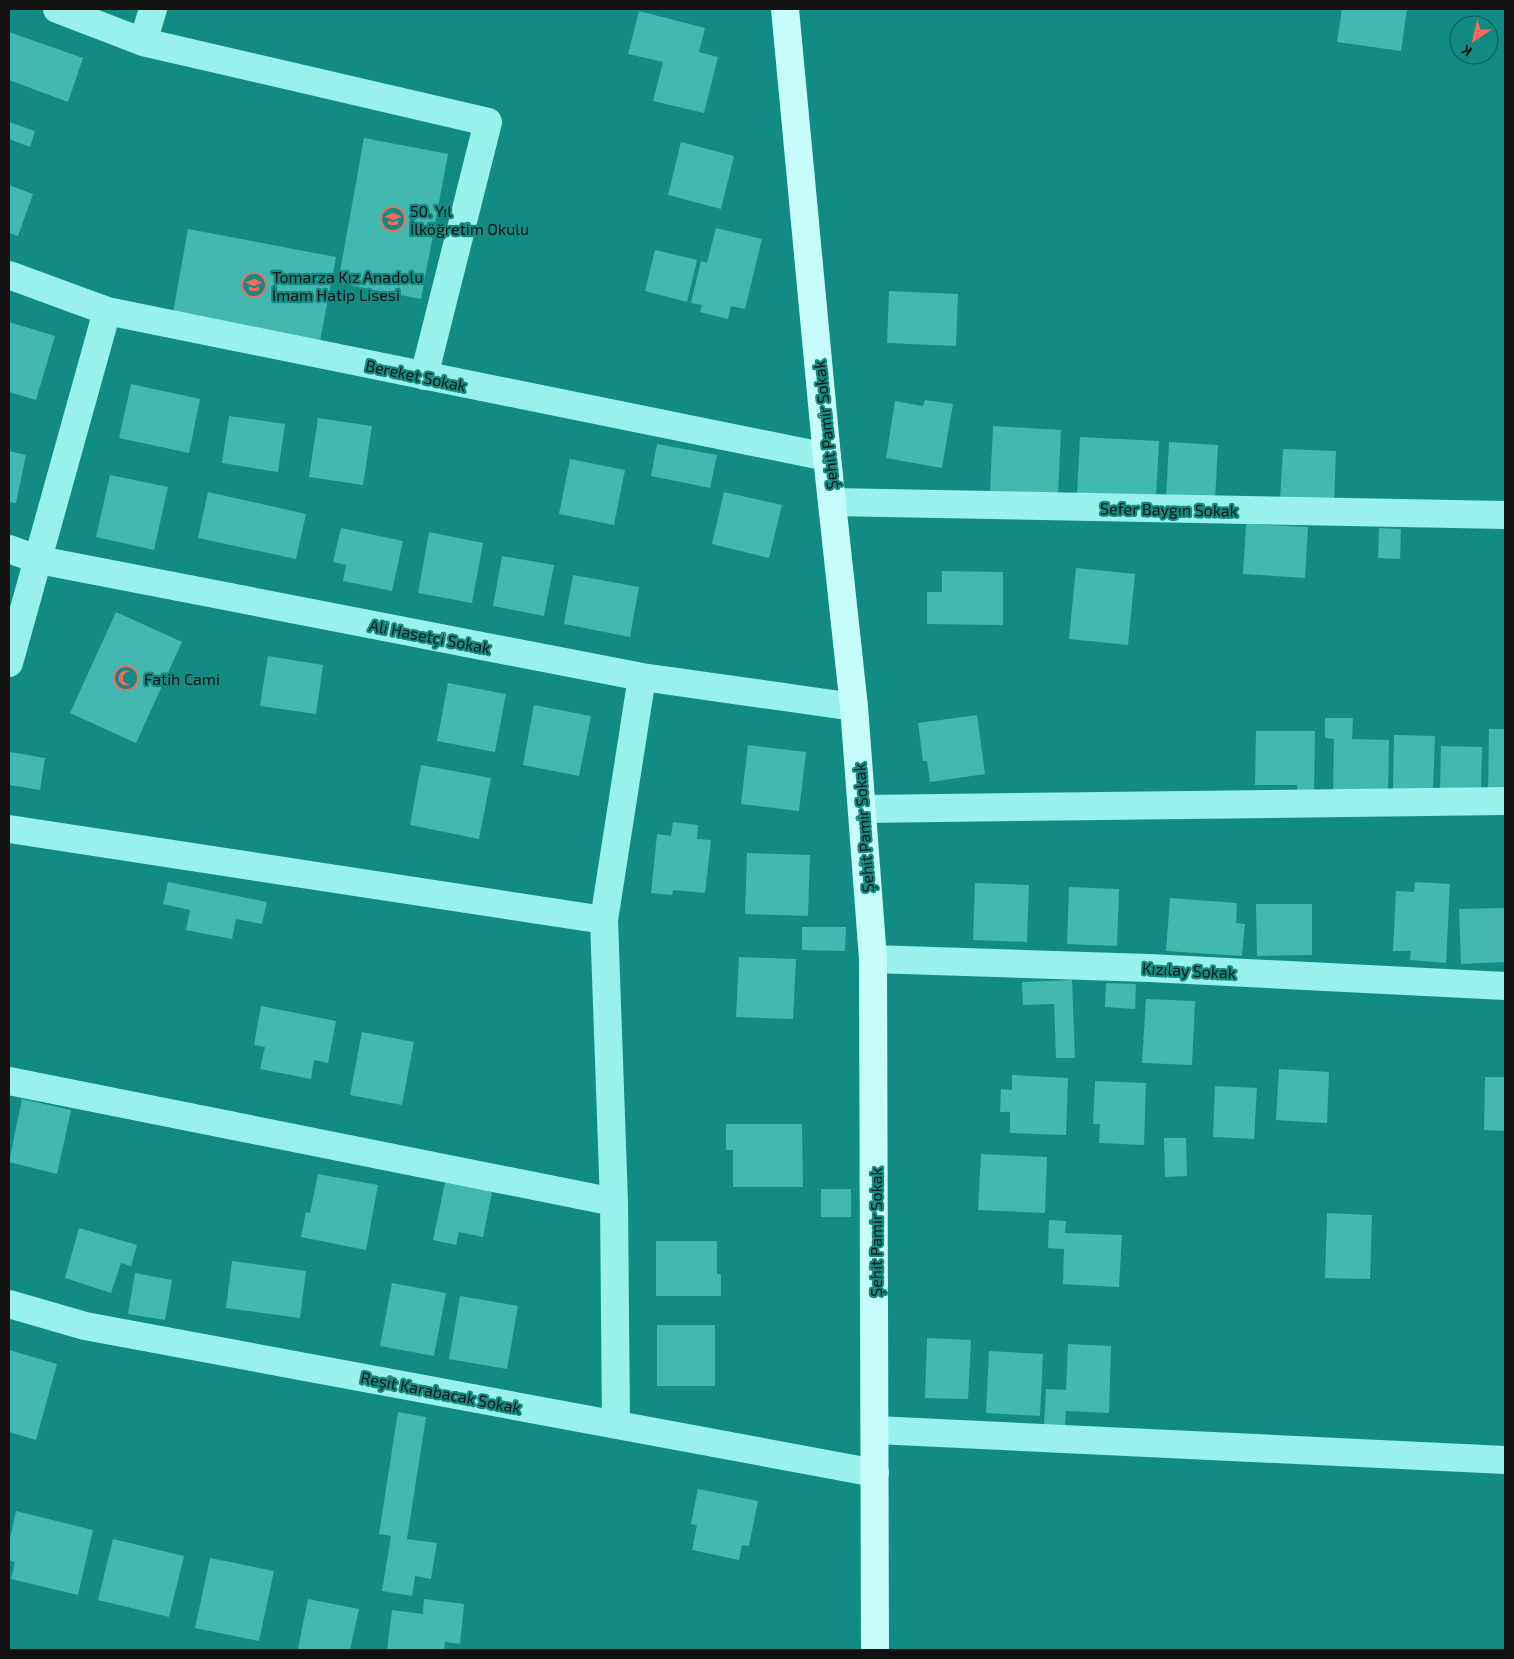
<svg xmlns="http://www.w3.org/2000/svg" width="1514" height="1659" font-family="'Exo 2',sans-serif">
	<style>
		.building { fill: #42b8b0 }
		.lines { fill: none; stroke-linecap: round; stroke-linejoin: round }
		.street { stroke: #98f2eb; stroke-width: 28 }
		.secondary { stroke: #c6fcf9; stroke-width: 28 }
		.labels { text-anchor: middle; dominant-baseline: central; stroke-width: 4.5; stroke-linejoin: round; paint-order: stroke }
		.poi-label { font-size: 16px; fill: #111; stroke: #118b84; text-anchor: start }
		.street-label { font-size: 16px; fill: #111; stroke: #118b84 }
	</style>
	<rect width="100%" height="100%" fill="#118b84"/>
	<path class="building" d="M 1342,9 L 1407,9 L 1401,51 L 1337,42 Z
		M 639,11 L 705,28 L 699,52 L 718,57 L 704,113 L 653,101 L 663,62 L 628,54 Z
		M 9,32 L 83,58 L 68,102 L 9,80 Z
		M 9,122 L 35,131 L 30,147 L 9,139 Z
		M 364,138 L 448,154 L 421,299 L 338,283 Z
		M 681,142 L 734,156 L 721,209 L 668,195 Z
		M 9,185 L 33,194 L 18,236 L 9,233 Z
		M 716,228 L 762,239 L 745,309 L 731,306 L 728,319 L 700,312 L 702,305 L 691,303 L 701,261 L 707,263 Z
		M 188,229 L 336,257 L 320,341 L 173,313 Z
		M 655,250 L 697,260 L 687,302 L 645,291 Z
		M 889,291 L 958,294 L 956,346 L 887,343 Z
		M 9,322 L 55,336 L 36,400 L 9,392 Z
		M 131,384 L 200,399 L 189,453 L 119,438 Z
		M 925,400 L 953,404 L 942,468 L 886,458 L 895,401 L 923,406 Z
		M 229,416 L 285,424 L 278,472 L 222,463 Z
		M 318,418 L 372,426 L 363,485 L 309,477 Z
		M 993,426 L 1061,430 L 1058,496 L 990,491 Z
		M 1080,437 L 1159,441 L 1156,497 L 1077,493 Z
		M 1169,442 L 1218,445 L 1215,501 L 1166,498 Z
		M 657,444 L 717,455 L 710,488 L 651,476 Z
		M 1283,449 L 1336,451 L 1334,502 L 1280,500 Z
		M 9,451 L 26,455 L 16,503 L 9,502 Z
		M 570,459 L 625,470 L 614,525 L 559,514 Z
		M 110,475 L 168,487 L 154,550 L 96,537 Z
		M 208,492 L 306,514 L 296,559 L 198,538 Z
		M 724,492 L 782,505 L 769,558 L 712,544 Z
		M 1246,524 L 1308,527 L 1305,578 L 1243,574 Z
		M 341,528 L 403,541 L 392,591 L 343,581 L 346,565 L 333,562 Z
		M 1379,528 L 1401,529 L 1400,559 L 1378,558 Z
		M 429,532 L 483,543 L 472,603 L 418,593 Z
		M 502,556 L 554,565 L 544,616 L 493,606 Z
		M 1076,568 L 1135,574 L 1128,645 L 1069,639 Z
		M 942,571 L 1003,572 L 1003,625 L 927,624 L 927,592 L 942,592 Z
		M 573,575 L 639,587 L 630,637 L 564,624 Z
		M 116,612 L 182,642 L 136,743 L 70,713 Z
		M 268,656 L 323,665 L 316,714 L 260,706 Z
		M 448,683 L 506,694 L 495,752 L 437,741 Z
		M 534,705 L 591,716 L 579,776 L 523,765 Z
		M 977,715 L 985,774 L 930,782 L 927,761 L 923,761 L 918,723 Z
		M 1325,718 L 1353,718 L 1352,739 L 1389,740 L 1388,797 L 1333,796 L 1334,739 L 1325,738 Z
		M 1489,729 L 1505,729 L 1505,791 L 1488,791 Z
		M 1256,731 L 1315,731 L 1314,792 L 1297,792 L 1297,785 L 1255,785 Z
		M 1394,735 L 1435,736 L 1433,791 L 1393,791 Z
		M 748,745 L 806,752 L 799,811 L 741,804 Z
		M 1441,746 L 1482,747 L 1481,791 L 1440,790 Z
		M 10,752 L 45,758 L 40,790 L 9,785 Z
		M 421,765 L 491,778 L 479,839 L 410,825 Z
		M 673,822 L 698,825 L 697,839 L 711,840 L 705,893 L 673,890 L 672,895 L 651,893 L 657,834 L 671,836 Z
		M 747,853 L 810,855 L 808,916 L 745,914 Z
		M 168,882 L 267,902 L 262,924 L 236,919 L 232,939 L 186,930 L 190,910 L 163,904 Z
		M 1415,882 L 1450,884 L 1446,963 L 1410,960 L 1411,951 L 1393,951 L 1396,891 L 1414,892 Z
		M 975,883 L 1029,885 L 1027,942 L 973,940 Z
		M 1069,887 L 1119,889 L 1117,946 L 1067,944 Z
		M 1170,898 L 1237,903 L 1236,923 L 1245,924 L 1242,956 L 1166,951 Z
		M 1256,904 L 1312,904 L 1312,955 L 1257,956 Z
		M 1505,908 L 1505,962 L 1461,964 L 1459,909 Z
		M 802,927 L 846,927 L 845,951 L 802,950 Z
		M 739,957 L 796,959 L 793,1019 L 736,1017 Z
		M 1072,980 L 1075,1058 L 1056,1058 L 1054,1004 L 1023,1005 L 1022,982 Z
		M 1106,983 L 1136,984 L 1135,1009 L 1105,1007 Z
		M 1146,999 L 1195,1001 L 1192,1065 L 1142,1063 Z
		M 261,1006 L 336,1021 L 328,1063 L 314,1060 L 311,1079 L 260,1069 L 265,1047 L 254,1045 Z
		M 362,1032 L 414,1042 L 402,1105 L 350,1095 Z
		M 1279,1069 L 1329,1072 L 1327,1123 L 1276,1120 Z
		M 1012,1075 L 1068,1078 L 1066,1135 L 1010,1133 L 1010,1112 L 1000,1112 L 1001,1089 L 1012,1090 Z
		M 1485,1077 L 1505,1077 L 1505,1131 L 1484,1130 Z
		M 1095,1081 L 1146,1083 L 1144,1145 L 1099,1143 L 1100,1124 L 1093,1124 Z
		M 1215,1086 L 1257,1088 L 1254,1139 L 1213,1137 Z
		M 22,1099 L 71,1110 L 57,1174 L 9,1162 Z
		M 726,1124 L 802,1124 L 803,1187 L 733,1187 L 733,1150 L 726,1150 Z
		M 1164,1138 L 1186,1138 L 1187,1176 L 1165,1177 Z
		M 981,1154 L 1047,1157 L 1045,1213 L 978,1210 Z
		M 447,1173 L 493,1187 L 483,1237 L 459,1232 L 456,1245 L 433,1240 Z
		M 318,1174 L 378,1185 L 366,1250 L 301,1237 L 306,1212 L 310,1213 Z
		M 821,1189 L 851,1189 L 851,1217 L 821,1217 Z
		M 1327,1213 L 1372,1215 L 1370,1279 L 1325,1278 Z
		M 1049,1220 L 1066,1221 L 1065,1233 L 1122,1235 L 1119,1287 L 1063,1284 L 1064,1249 L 1048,1248 Z
		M 79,1228 L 137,1245 L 131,1266 L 121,1263 L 111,1293 L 65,1278 Z
		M 656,1241 L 717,1241 L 717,1274 L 721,1274 L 721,1296 L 656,1296 Z
		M 232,1261 L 306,1271 L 300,1318 L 226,1308 Z
		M 135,1273 L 172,1280 L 165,1320 L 128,1314 Z
		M 392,1283 L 446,1293 L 434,1356 L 380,1346 Z
		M 460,1296 L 518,1306 L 507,1369 L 449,1359 Z
		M 657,1325 L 715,1325 L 715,1386 L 657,1386 Z
		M 927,1338 L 971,1340 L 968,1399 L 925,1398 Z
		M 1068,1344 L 1111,1346 L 1109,1413 L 1066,1411 L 1065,1426 L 1044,1425 L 1046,1389 L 1066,1390 Z
		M 9,1350 L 57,1364 L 36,1440 L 9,1432 Z
		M 989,1351 L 1043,1354 L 1040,1416 L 986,1413 Z
		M 398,1412 L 426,1417 L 407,1539 L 437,1543 L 431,1579 L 415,1576 L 412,1596 L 382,1591 L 391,1536 L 379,1534 Z
		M 698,1489 L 758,1501 L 749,1546 L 742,1545 L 739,1560 L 692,1550 L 697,1525 L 691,1524 Z
		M 16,1511 L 93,1530 L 78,1595 L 11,1579 L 15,1562 L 9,1560 L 9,1543 Z
		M 113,1539 L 184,1556 L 169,1617 L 98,1600 Z
		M 210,1558 L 274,1571 L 259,1641 L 195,1628 Z
		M 308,1599 L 359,1609 L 350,1650 L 298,1649 Z
		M 424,1599 L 464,1604 L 460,1644 L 445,1642 L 444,1650 L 387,1650 L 392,1610 L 423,1614 Z"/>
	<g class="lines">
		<path class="street" d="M 57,9 L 143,42 L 488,122 L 424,376
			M 143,42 L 153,9
			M 9,275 L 107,311 L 827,457
			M 832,502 L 1505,515
			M 9,549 L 39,560 L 642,677 L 854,707
			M 9,663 L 107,311
			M 862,809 L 1505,801
			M 9,829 L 604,920
			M 873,959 L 1149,968 L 1505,986
			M 9,1081 L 614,1202
			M 9,1304 L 85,1326 L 875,1473
			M 616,1425 L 614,1202 L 604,920 L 642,677
			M 876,1430 L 1505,1460"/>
		<path class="secondary" d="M 785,9 L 827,457 L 854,707 L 873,959 L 875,1650"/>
	</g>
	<defs>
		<g id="school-ring" transform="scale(1.25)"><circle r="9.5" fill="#118b84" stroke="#ff6758" stroke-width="1.5"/><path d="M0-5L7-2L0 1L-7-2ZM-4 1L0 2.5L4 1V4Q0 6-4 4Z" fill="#ff6758"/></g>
		<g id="mosque-ring" transform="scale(1.25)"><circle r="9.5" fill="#118b84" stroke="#ff6758" stroke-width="1.5"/><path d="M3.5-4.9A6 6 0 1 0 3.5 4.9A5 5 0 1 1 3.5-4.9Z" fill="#ff6758"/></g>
	</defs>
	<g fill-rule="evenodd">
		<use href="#school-ring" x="393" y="219"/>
		<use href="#school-ring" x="254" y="285"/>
		<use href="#mosque-ring" x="126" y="678"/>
	</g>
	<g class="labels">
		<g class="poi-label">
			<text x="410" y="210">50. Yıl<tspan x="410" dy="18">İlköğretim Okulu</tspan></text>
			<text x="272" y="276">Tomarza Kız Anadolu<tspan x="272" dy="18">İmam Hatip Lisesi</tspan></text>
			<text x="144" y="678">Fatih Cami</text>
		</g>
		<g class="street-label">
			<text transform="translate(416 375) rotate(12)">Bereket Sokak</text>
			<text transform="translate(825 425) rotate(-96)">Şehit Pamir Sokak</text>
			<text transform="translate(1169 509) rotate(1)">Sefer Baygın Sokak</text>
			<text transform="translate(430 636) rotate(11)">Ali Hasetçi Sokak</text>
			<text transform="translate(863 828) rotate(-94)">Şehit Pamir Sokak</text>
			<text transform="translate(1189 970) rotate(3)">Kızılay Sokak</text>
			<text transform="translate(875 1232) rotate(-90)">Şehit Pamir Sokak</text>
			<text transform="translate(441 1392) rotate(11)">Reşit Karabacak Sokak</text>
		</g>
	</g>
	<rect width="1514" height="1659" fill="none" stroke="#111111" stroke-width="20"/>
	<g transform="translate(1474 40) rotate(214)"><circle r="24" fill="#118b84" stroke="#115a56"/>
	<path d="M0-4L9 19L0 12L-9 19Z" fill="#ff6758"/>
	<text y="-8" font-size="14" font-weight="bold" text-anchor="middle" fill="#111111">K</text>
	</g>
</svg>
